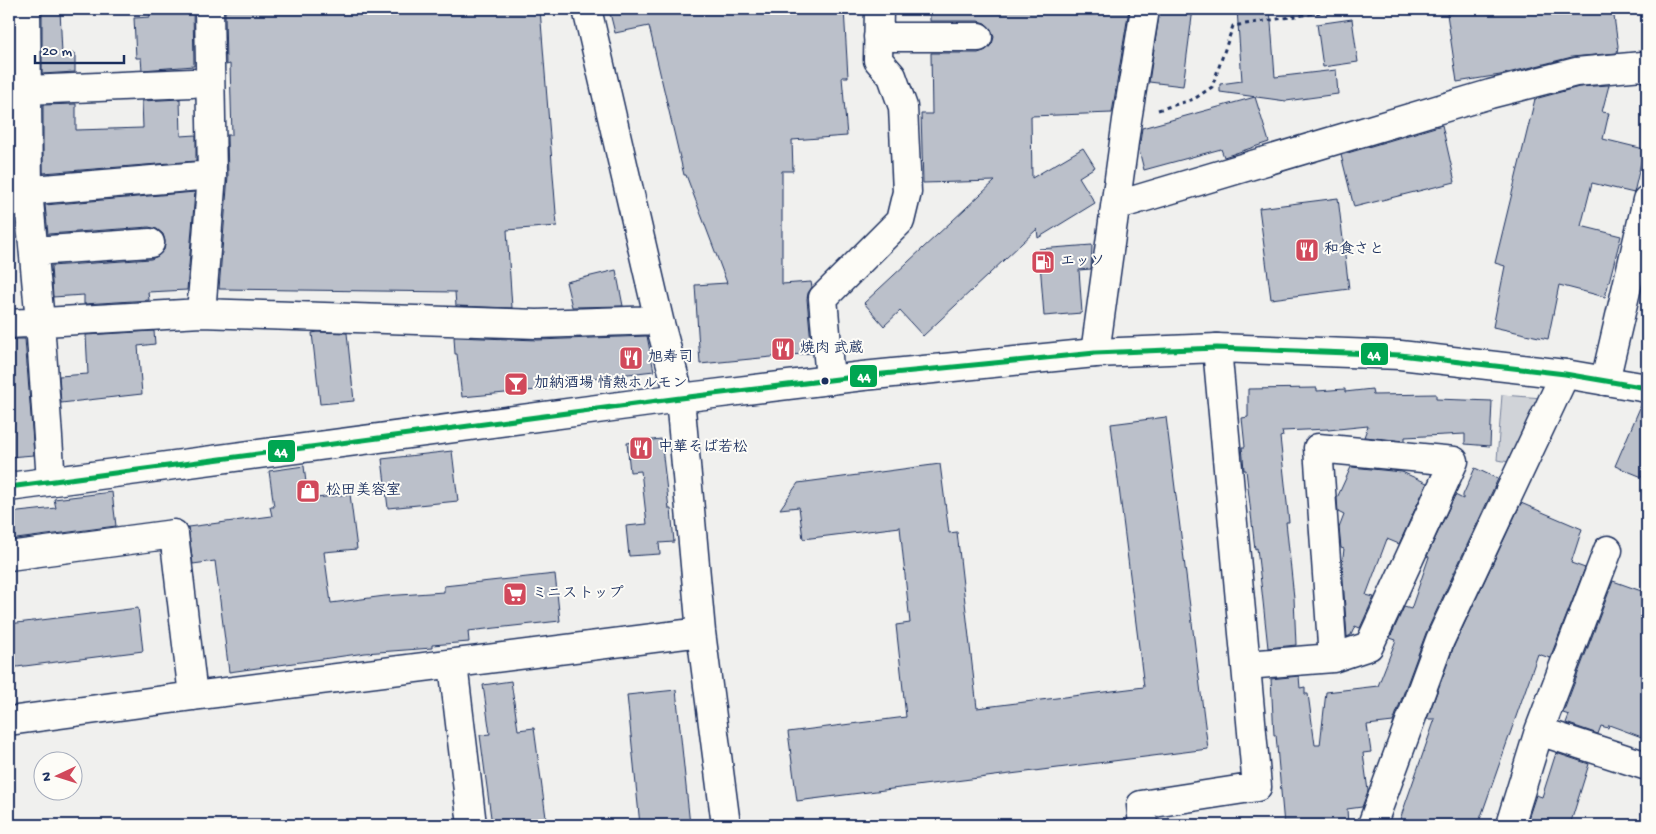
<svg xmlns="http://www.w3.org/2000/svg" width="1656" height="834" font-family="'Gochi Hand','Klee One',sans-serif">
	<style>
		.green { fill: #d0d3d8; stroke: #76819b }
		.building { fill: #bbc0ca; stroke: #1b2f5e }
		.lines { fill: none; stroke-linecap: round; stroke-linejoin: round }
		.minor-casing { stroke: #1b2f5e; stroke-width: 31 }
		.major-casing { stroke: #1b2f5e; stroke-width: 31 }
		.path { stroke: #1b2f5e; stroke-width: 3; stroke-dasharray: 4 4; stroke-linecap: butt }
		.minor { stroke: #fdfcf7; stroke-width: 28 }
		.major { stroke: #fdfcf7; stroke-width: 28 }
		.bus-1-casing { stroke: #fdfcf7; stroke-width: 9 }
		.bus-1 { stroke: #00a651; stroke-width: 5 }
		.bus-dot { fill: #1b2f5e; stroke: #fdfcf7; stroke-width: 2 }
		.labels { text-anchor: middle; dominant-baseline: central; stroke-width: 4; stroke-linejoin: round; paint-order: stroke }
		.poi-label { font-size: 15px; font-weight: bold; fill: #1b2f5e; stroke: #fdfcf7; text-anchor: start }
		.line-badge { stroke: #fdfcf7; stroke-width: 2 }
		.badge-label { font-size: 14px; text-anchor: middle; font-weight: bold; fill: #fff }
	</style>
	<rect width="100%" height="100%" fill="#f0f0ee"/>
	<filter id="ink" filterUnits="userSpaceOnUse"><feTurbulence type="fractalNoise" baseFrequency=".02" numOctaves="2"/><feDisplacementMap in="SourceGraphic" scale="10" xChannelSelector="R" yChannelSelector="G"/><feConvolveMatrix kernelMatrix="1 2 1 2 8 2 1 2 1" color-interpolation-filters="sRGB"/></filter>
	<g filter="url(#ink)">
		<path class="green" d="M 1502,395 L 1543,398 L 1516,463 L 1497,460 Z"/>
		<path class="building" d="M 42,9 L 60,9 L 62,54 L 75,53 L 75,72 L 42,74 Z
			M 149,9 L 193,9 L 194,66 L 142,70 L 141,58 L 136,58 L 134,18 L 150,17 Z
			M 249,9 L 540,9 L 557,226 L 507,230 L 512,308 L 456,306 L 455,292 L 219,289 L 228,176 L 227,135 L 232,135 L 230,64 L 226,65 L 225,11 Z
			M 609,9 L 786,9 L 786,12 L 844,9 L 848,77 L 842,77 L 847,136 L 792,140 L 793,171 L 782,171 L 782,284 L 811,282 L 812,287 L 808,293 L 807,299 L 812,353 L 700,364 L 695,285 L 727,283 L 686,175 L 684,175 L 649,26 L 615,33 Z
			M 930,9 L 1129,9 L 1112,113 L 1031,116 L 1032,178 L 1083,148 L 1095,167 L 1079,177 L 1095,203 L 1038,238 L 1037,229 L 923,336 L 900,311 L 884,326 L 864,303 L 995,181 L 923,183 L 921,114 L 932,114 L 931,53 L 978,53 L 986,50 L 992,44 L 994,37 L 991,29 L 985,23 L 978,21 L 930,21 Z
			M 1160,9 L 1193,9 L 1183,86 L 1149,82 Z
			M 1237,9 L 1270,9 L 1275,77 L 1336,70 L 1338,94 L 1286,101 L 1220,92 L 1220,84 L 1242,81 Z
			M 1477,9 L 1613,9 L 1618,46 L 1617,53 L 1572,57 L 1500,75 L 1457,82 L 1447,14 Z
			M 1352,19 L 1358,62 L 1323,67 L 1317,24 Z
			M 1609,85 L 1602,112 L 1609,113 L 1603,139 L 1644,149 L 1634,193 L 1592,183 L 1581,226 L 1621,236 L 1605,297 L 1559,285 L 1548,339 L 1493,327 L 1505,266 L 1495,263 L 1535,99 L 1579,87 Z
			M 1255,97 L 1269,142 L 1224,157 L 1221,149 L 1144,170 L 1139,150 L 1142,128 Z
			M 180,99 L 181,136 L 196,135 L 196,161 L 43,173 L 43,105 L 76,104 L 76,130 L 143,128 L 142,101 Z
			M 1442,125 L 1455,182 L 1354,207 L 1341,155 Z
			M 195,192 L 187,290 L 148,292 L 149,300 L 84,304 L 84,295 L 53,297 L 51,266 L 151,259 L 158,256 L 164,250 L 165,241 L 163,234 L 157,229 L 149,227 L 48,234 L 45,205 Z
			M 1338,198 L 1349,289 L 1271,299 L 1259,208 Z
			M 1092,245 L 1091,269 L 1079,270 L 1082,313 L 1044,316 L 1039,249 Z
			M 616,270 L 623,306 L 572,307 L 566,282 Z
			M 154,331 L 155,344 L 138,346 L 142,394 L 61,403 L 59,376 L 88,374 L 86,335 Z
			M 318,332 L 347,333 L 354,401 L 320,404 L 312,333 Z
			M 647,336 L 654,371 L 559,382 L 559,388 L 462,397 L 457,354 L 455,354 L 454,337 L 538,340 Z
			M 9,339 L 25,339 L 34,455 L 9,457 Z
			M 1317,388 L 1317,391 L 1345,389 L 1345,392 L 1372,389 L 1373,395 L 1436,394 L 1436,399 L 1492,401 L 1490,446 L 1465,444 L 1465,434 L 1405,437 L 1405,441 L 1364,437 L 1368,426 L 1328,430 L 1328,429 L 1282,431 L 1283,436 L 1280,437 L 1289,522 L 1286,522 L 1294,598 L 1296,645 L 1268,648 L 1262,592 L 1257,548 L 1255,549 L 1246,470 L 1244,470 L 1243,457 L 1242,447 L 1245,447 L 1242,418 L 1248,417 L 1248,389 Z
			M 1642,403 L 1647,403 L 1647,479 L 1615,466 Z
			M 1166,417 L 1208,749 L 797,801 L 788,732 L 906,717 L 896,625 L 910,623 L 900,527 L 803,539 L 799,507 L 780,509 L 798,483 L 940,464 L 949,533 L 957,532 L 977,708 L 1144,687 L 1111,424 Z
			M 661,439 L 669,509 L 671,509 L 674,542 L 659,543 L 660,554 L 629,556 L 626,526 L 647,524 L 641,471 L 630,472 L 627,443 Z
			M 452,451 L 458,501 L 388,508 L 382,459 Z
			M 304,466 L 308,499 L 350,494 L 357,549 L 324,552 L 331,603 L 385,596 L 444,592 L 444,586 L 555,574 L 560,621 L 468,631 L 469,642 L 432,645 L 432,648 L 365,653 L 229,672 L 215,561 L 193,564 L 188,527 L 272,516 L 270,507 L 274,507 L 269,471 Z
			M 1351,467 L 1402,472 L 1427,483 L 1399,544 L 1387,539 L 1366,595 L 1374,597 L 1360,628 L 1355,626 L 1351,635 L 1347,637 L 1342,564 L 1344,549 L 1341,548 L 1339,528 L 1344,515 L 1338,512 L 1337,498 Z
			M 1475,468 L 1498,479 L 1426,633 L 1393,722 L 1367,725 L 1371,752 L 1363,753 L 1368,791 L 1362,807 L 1347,809 L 1348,825 L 1284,825 L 1276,735 L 1274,735 L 1271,679 L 1299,676 L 1300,688 L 1305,687 L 1305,694 L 1308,694 L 1315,745 L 1320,745 L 1326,692 L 1378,686 L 1396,640 L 1390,638 L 1404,607 L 1411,609 L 1429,557 L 1427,556 L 1455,495 L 1463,499 L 1463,495 Z
			M 112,492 L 116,526 L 9,540 L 9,513 L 56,508 L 54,499 Z
			M 1521,503 L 1582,529 L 1571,563 L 1585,568 L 1550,658 L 1538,654 L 1478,825 L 1398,825 L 1435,719 L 1427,719 L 1454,646 Z
			M 1613,581 L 1647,593 L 1647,739 L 1609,725 L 1608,728 L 1601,726 L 1598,734 L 1566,723 L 1569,715 L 1563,713 Z
			M 138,608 L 143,651 L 9,668 L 9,624 Z
			M 511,681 L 518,730 L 534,728 L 547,825 L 492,825 L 480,735 L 490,734 L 483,685 Z
			M 676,690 L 690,825 L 640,825 L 627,695 Z
			M 1556,753 L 1589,764 L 1570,825 L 1526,825 L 1536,795 L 1542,797 Z"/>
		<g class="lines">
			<g class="minor-casing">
				<path id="minor" d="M 26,9 L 28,190 L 40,322 L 51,481
					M 587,9 L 659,320 L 680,398 L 701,632 L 726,825
					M 878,37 L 978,37
					M 27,90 L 192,83
					M 9,192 L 212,175
					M 1115,206 L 1490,94 L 1576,72 L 1642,66 L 1647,68
					M 34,251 L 150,243
					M 201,313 L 212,175 L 209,9
					M 9,324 L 201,313 L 537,324 L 659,320
					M 1095,353 L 1127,120 L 1145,9
					M 830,380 L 823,298 L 900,221 L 907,192 L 903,107 L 892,76 L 878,60 L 879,9
					M 1605,381 L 1647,200
					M 9,556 L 174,534 L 193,696
					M 453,664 L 472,825
					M 1246,665 L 1333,658 L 1369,646 L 1454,461 L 1318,448 L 1333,658
					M 9,721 L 193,696 L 701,632
					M 1539,731 L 1608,550
					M 1143,825 L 1141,805 L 1257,787 L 1217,348
					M 1372,825 L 1440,640 L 1565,374
					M 1510,825 L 1539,731 L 1647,766"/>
			</g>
			<g class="major-casing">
				<path id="major" d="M 9,487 L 680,398 L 863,376 L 1095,353 L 1217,348 L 1400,355 L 1565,374 L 1647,388"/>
			</g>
			<path class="path" d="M 1158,110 L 1194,99 L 1212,87 L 1233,26 L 1341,9"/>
			<use href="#minor" class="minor"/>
			<use href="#major" class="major"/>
			<g class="bus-1-casing">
				<path id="bus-1" d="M 9,487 L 680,398 L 863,376 L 1095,353 L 1217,348 L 1400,355 L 1565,374 L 1647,388"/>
			</g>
			<use href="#bus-1" class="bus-1"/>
		</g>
	</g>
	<defs>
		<g id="restaurant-square" transform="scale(1.25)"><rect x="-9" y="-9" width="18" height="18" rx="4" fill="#d1495b" stroke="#fdfcf7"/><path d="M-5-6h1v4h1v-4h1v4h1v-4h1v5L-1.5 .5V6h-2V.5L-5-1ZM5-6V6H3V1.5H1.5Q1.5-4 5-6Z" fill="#fff"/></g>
		<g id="fuel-square" transform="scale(1.25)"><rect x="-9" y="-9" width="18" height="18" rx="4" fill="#d1495b" stroke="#fdfcf7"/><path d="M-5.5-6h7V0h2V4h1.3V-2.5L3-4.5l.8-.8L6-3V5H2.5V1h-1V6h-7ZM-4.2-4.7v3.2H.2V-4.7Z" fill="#fff"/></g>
		<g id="bar-square" transform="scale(1.25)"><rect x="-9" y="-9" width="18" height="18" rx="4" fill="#d1495b" stroke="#fdfcf7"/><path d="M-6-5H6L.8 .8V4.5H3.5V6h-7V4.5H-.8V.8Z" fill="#fff"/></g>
		<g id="shop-square" transform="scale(1.25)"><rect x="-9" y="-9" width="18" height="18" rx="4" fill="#d1495b" stroke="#fdfcf7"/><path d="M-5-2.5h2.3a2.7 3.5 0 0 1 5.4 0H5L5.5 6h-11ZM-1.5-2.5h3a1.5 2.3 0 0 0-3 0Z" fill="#fff"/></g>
		<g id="supermarket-square" transform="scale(1.25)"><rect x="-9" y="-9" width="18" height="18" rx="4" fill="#d1495b" stroke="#fdfcf7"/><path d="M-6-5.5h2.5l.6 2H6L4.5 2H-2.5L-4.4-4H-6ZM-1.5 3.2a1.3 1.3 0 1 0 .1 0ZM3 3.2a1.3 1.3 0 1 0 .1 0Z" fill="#fff"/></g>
	</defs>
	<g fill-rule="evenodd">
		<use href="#restaurant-square" x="1307" y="250"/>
		<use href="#fuel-square" x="1043" y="262"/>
		<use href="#restaurant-square" x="783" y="349"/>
		<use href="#restaurant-square" x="631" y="358"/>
		<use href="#bar-square" x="516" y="384"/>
		<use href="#restaurant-square" x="641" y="448"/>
		<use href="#shop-square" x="308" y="491"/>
		<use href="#supermarket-square" x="515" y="594"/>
	</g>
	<circle class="bus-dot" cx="825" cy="381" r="4.5"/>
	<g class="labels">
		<g class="poi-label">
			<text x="1324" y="250">和食さと</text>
			<text x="1060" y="262">エッソ</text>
			<text x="800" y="349">焼肉 武蔵</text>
			<text x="648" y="358">旭寿司</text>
			<text x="534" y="384">加納酒場 情熱ホルモン</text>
			<text x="658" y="448">中華そば若松</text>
			<text x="326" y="491">松田美容室</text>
			<text x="532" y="594">ミニストップ</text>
		</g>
	</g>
	<g class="line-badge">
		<rect x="1360" y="342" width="29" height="24" rx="5" fill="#00a651"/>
		<rect x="849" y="364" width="29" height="24" rx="5" fill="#00a651"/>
		<rect x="267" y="439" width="29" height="24" rx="5" fill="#00a651"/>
	</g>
	<g class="badge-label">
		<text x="1374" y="359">44</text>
		<text x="864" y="381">44</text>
		<text x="281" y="456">44</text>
	</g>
	<rect width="1656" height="834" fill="none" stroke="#fdfcf7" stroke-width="30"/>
	<rect x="15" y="15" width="1626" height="804" fill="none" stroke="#1b2f5e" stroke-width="2" filter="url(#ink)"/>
	<g transform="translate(58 776) rotate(266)"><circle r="24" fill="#fdfcf7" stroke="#a3aaba"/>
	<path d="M0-4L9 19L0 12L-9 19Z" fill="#d1495b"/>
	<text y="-8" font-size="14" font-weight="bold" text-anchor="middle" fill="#1b2f5e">N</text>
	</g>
	<path d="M35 55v8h89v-8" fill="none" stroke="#1b2f5e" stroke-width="2.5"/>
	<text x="42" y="55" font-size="15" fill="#1b2f5e" stroke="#fdfcf7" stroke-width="4" paint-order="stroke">20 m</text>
</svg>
